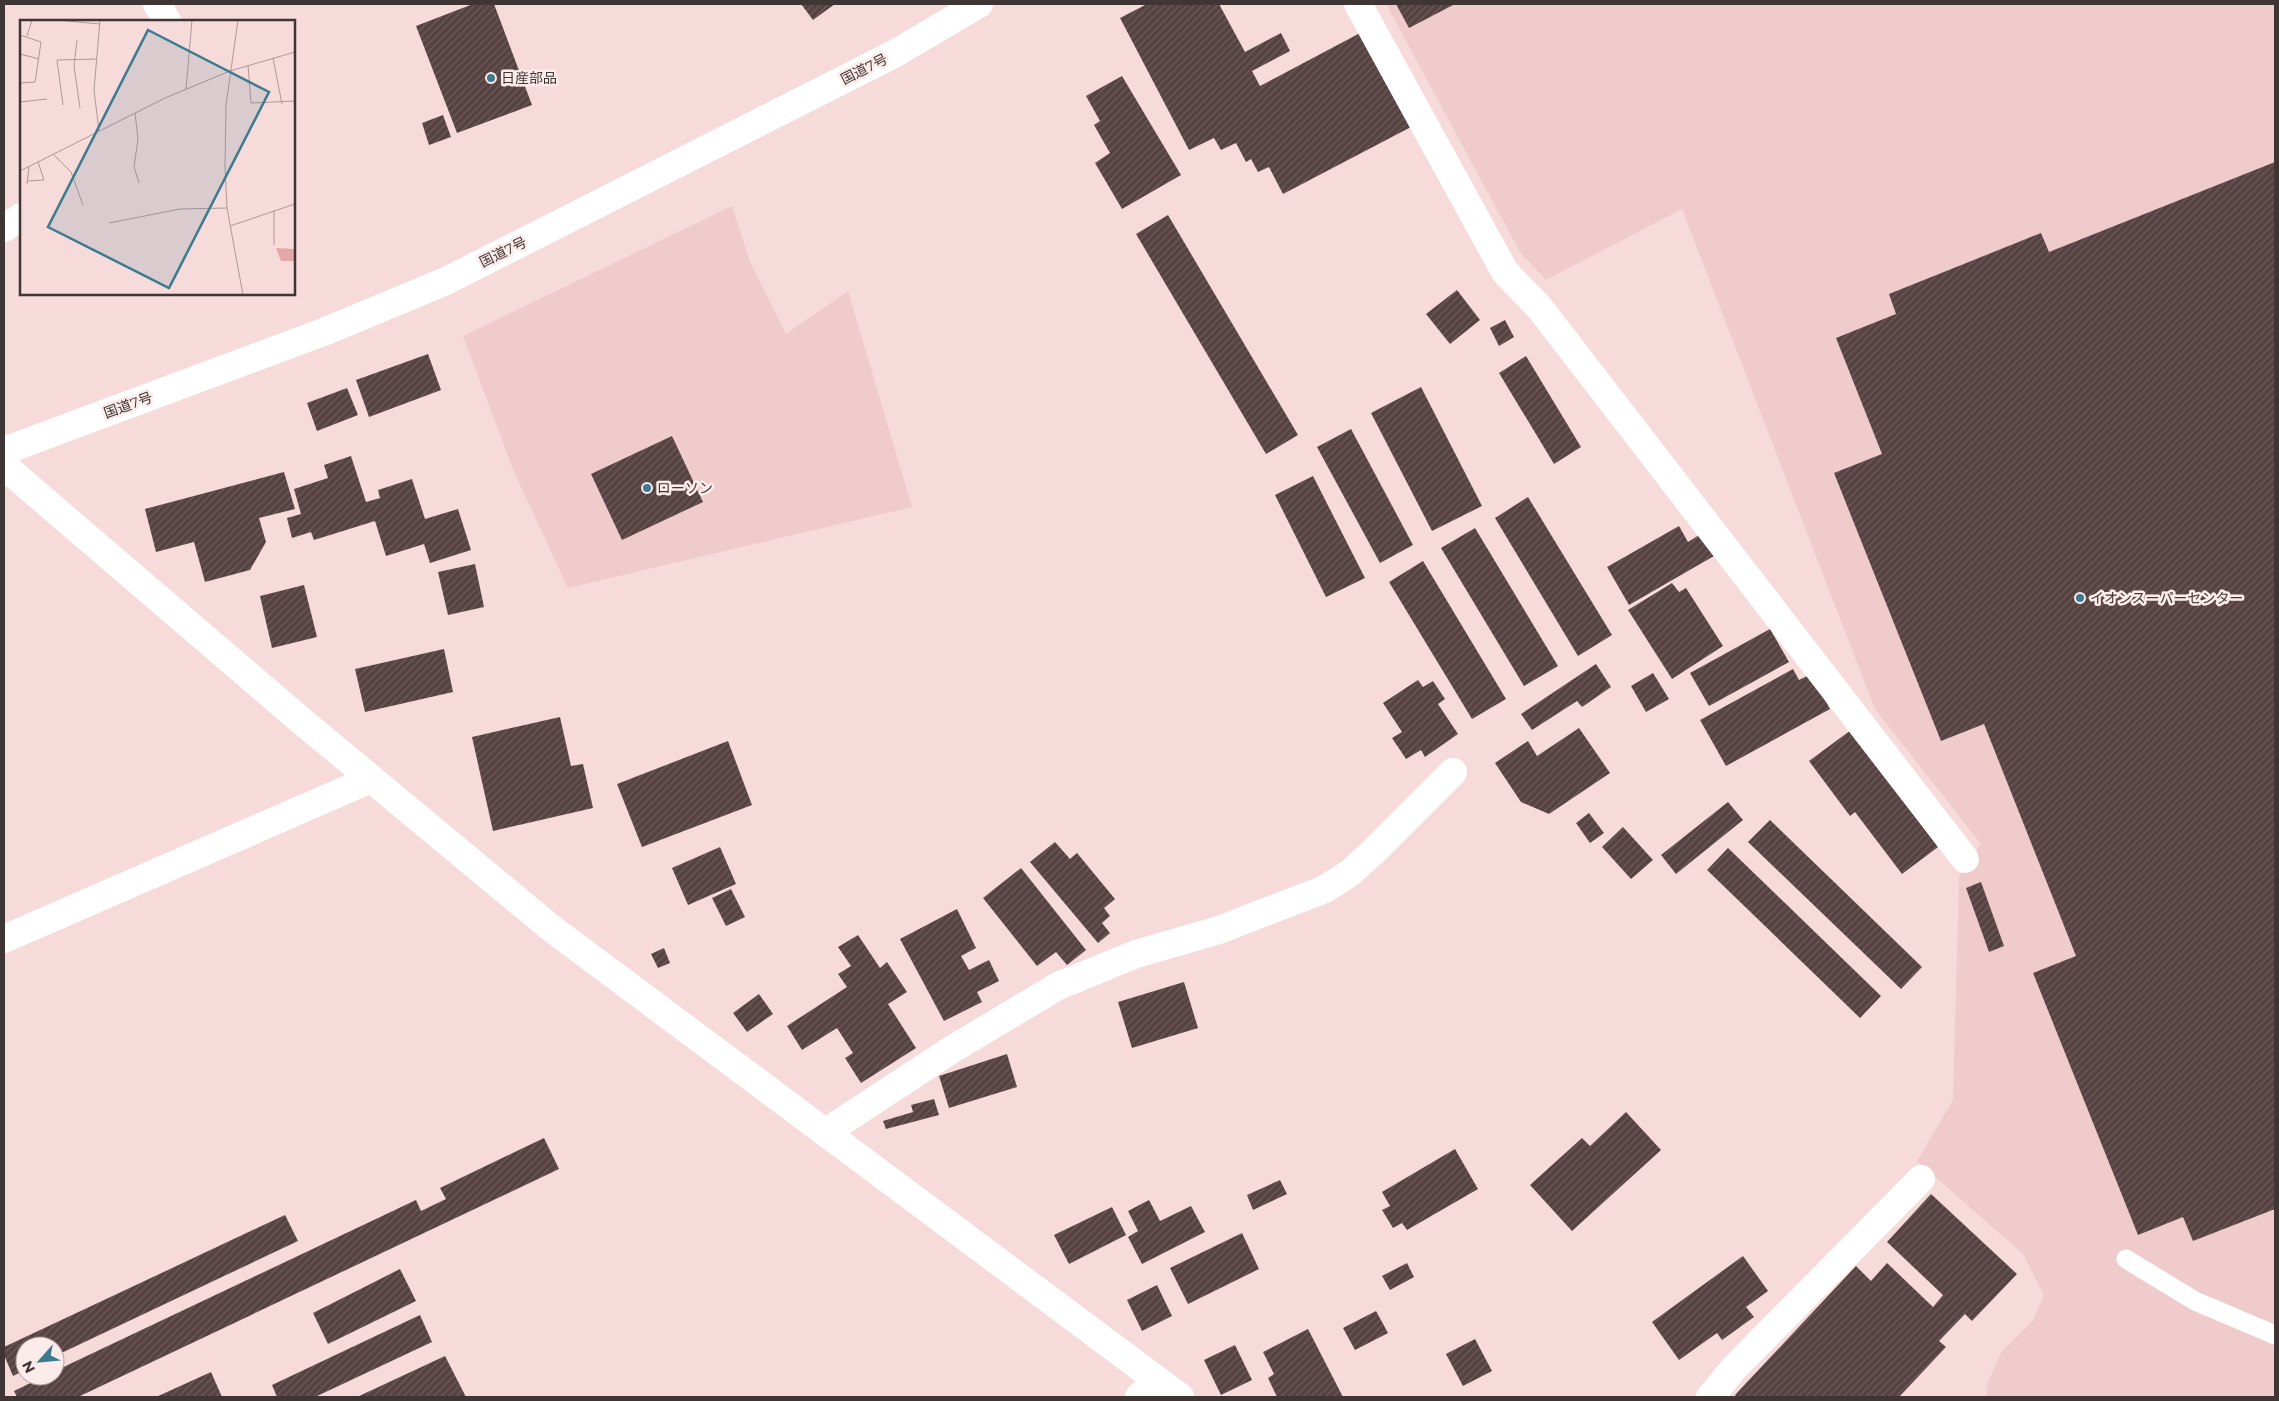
<svg xmlns="http://www.w3.org/2000/svg" width="2279" height="1401" font-family="Montserrat,'Noto Sans JP',sans-serif">
	<style>
		.built { fill: #efcbcb }
		.building { fill: url(#building-hatch) }
		.lines { fill: none; stroke-linecap: round; stroke-linejoin: round }
		.service { stroke: #fff; stroke-width: 19 }
		.minor { stroke: #fff; stroke-width: 28 }
		.tertiary { stroke: #fff; stroke-width: 28 }
		.trunk { stroke: #fff; stroke-width: 28 }
		.poi-dot { fill: #3c7a90; stroke: #fbebea; stroke-width: 2 }
		.labels { text-anchor: middle; dominant-baseline: central; stroke-width: 5; stroke-linejoin: round; paint-order: stroke }
		.street-label { font-size: 14px; fill: #3f3535; stroke: #fbebea }
		.poi-label { font-size: 14px; fill: #3f3535; stroke: #fbebea; text-anchor: start }
		.inset-road { fill: none; stroke: #ad9998; stroke-width: 1 }
		.view { fill: #3c7a90; fill-opacity: 0.15; stroke: #3c7a90; stroke-width: 2.5 }
		.inset-edge { fill: none; stroke: #3f3535; stroke-width: 2.5 }
	</style>
	<defs>
		<pattern id="building-hatch" width="6" height="6" patternUnits="userSpaceOnUse" patternTransform="scale(1.25)"><rect width="6" height="6" fill="#574242"/><path d="M-1 1l2-2M0 6l6-6M5 7l2-2" fill="none" stroke="#6d5c5c"/></pattern>
	</defs>
	<rect width="100%" height="100%" fill="#f6dbda"/>
	<path class="built" d="M 1386,4 L 2275,4 L 2275,1397 L 1986,1397 L 1988,1382 L 2002,1351 L 2033,1320 L 2044,1295 L 2023,1254 L 1917,1161 L 1953,1100 L 1959,876 L 1981,844 L 1875,709 L 1682,209 L 1546,280 L 1520,252 Z
		M 732,206 L 750,262 L 786,334 L 848,291 L 912,507 L 568,588 L 514,472 L 463,336 Z"/>
	<path class="building" d="M 473,4 L 494,4 L 532,105 L 457,133 L 416,26 Z
		M 801,4 L 835,4 L 813,20 Z
		M 1147,4 L 1219,4 L 1245,52 L 1281,33 L 1290,51 L 1252,71 L 1260,86 L 1362,32 L 1411,127 L 1283,194 L 1269,167 L 1258,172 L 1251,159 L 1246,162 L 1236,143 L 1221,150 L 1214,138 L 1189,150 L 1120,18 Z
		M 1396,4 L 1455,4 L 1409,28 Z
		M 1122,76 L 1181,175 L 1122,209 L 1095,163 L 1110,153 L 1094,125 L 1100,121 L 1086,96 Z
		M 443,115 L 451,137 L 429,145 L 422,123 Z
		M 2275,162 L 2275,1209 L 2193,1241 L 2183,1217 L 2138,1235 L 2033,973 L 2076,956 L 1984,724 L 1941,741 L 1834,473 L 1882,454 L 1836,338 L 1896,314 L 1889,294 L 2041,233 L 2049,252 Z
		M 1168,215 L 1298,435 L 1266,454 L 1136,234 Z
		M 1457,290 L 1480,320 L 1450,344 L 1426,314 Z
		M 1505,320 L 1514,337 L 1499,346 L 1490,328 Z
		M 428,354 L 441,390 L 369,417 L 356,380 Z
		M 1526,356 L 1581,447 L 1554,464 L 1499,373 Z
		M 1421,387 L 1482,506 L 1432,531 L 1371,413 Z
		M 347,388 L 358,415 L 317,431 L 307,403 Z
		M 1351,429 L 1413,545 L 1380,563 L 1317,447 Z
		M 672,436 L 703,502 L 622,540 L 591,474 Z
		M 351,456 L 366,502 L 380,498 L 378,490 L 412,479 L 425,519 L 458,509 L 471,550 L 430,563 L 424,544 L 386,556 L 375,521 L 314,540 L 311,532 L 292,538 L 287,518 L 301,514 L 294,489 L 328,478 L 324,465 Z
		M 284,472 L 295,509 L 259,518 L 266,542 L 250,570 L 205,582 L 194,542 L 156,552 L 145,509 Z
		M 1313,476 L 1365,578 L 1326,597 L 1275,495 Z
		M 1528,497 L 1612,635 L 1578,656 L 1495,518 Z
		M 1679,526 L 1688,542 L 1701,534 L 1714,556 L 1629,605 L 1607,567 Z
		M 1475,528 L 1558,666 L 1524,686 L 1441,548 Z
		M 1423,561 L 1506,699 L 1472,719 L 1389,582 Z
		M 475,564 L 484,607 L 448,615 L 438,572 Z
		M 1672,583 L 1679,592 L 1686,588 L 1723,646 L 1672,679 L 1628,610 Z
		M 304,585 L 317,637 L 272,648 L 260,596 Z
		M 1770,629 L 1789,662 L 1709,706 L 1690,673 Z
		M 444,649 L 453,692 L 365,712 L 355,669 Z
		M 1596,664 L 1611,687 L 1582,707 L 1577,701 L 1532,730 L 1521,714 Z
		M 1793,669 L 1799,680 L 1811,674 L 1830,709 L 1726,766 L 1700,720 Z
		M 1653,673 L 1669,699 L 1646,712 L 1631,686 Z
		M 1418,680 L 1423,687 L 1433,681 L 1445,699 L 1438,704 L 1458,734 L 1425,757 L 1421,750 L 1406,759 L 1392,738 L 1402,732 L 1383,703 Z
		M 560,717 L 571,766 L 583,764 L 593,808 L 493,831 L 472,737 Z
		M 1579,728 L 1610,773 L 1549,814 L 1521,802 L 1495,763 L 1528,741 L 1537,756 Z
		M 1851,730 L 1938,847 L 1902,874 L 1855,812 L 1850,816 L 1809,761 Z
		M 728,741 L 752,805 L 642,847 L 617,784 Z
		M 1728,802 L 1743,820 L 1676,874 L 1661,855 Z
		M 1589,813 L 1604,833 L 1590,843 L 1576,823 Z
		M 1770,820 L 1922,967 L 1901,989 L 1748,842 Z
		M 1623,827 L 1653,860 L 1631,879 L 1602,847 Z
		M 1055,842 L 1070,859 L 1077,853 L 1115,899 L 1104,908 L 1110,916 L 1102,923 L 1110,933 L 1098,943 L 1030,862 Z
		M 720,847 L 736,884 L 688,905 L 672,868 Z
		M 1728,848 L 1881,996 L 1860,1018 L 1707,870 Z
		M 1021,868 L 1086,950 L 1067,965 L 1056,952 L 1037,966 L 983,898 Z
		M 1981,882 L 2004,946 L 1989,952 L 1966,888 Z
		M 731,889 L 745,917 L 726,926 L 712,898 Z
		M 957,909 L 976,948 L 961,956 L 969,970 L 989,960 L 999,981 L 977,992 L 982,1002 L 944,1021 L 900,939 Z
		M 858,935 L 880,968 L 887,962 L 907,992 L 888,1004 L 916,1048 L 861,1083 L 845,1058 L 853,1053 L 837,1028 L 802,1050 L 787,1026 L 847,987 L 838,974 L 851,966 L 838,947 Z
		M 664,948 L 670,963 L 658,968 L 651,954 Z
		M 1184,982 L 1198,1028 L 1132,1048 L 1118,1002 Z
		M 759,994 L 773,1014 L 747,1032 L 733,1013 Z
		M 1007,1054 L 1017,1087 L 949,1108 L 939,1076 Z
		M 934,1099 L 939,1115 L 886,1129 L 883,1121 L 913,1112 L 911,1105 Z
		M 1626,1112 L 1661,1150 L 1572,1231 L 1530,1185 L 1582,1138 L 1590,1146 Z
		M 544,1138 L 559,1169 L 78,1397 L 17,1397 L 14,1391 L 45,1376 L 55,1376 L 55,1371 L 416,1200 L 421,1211 L 446,1199 L 440,1188 Z
		M 1455,1149 L 1478,1189 L 1407,1230 L 1402,1223 L 1393,1228 L 1382,1210 L 1390,1206 L 1382,1192 Z
		M 1280,1180 L 1287,1194 L 1253,1210 L 1247,1195 Z
		M 1931,1194 L 2017,1274 L 1972,1321 L 1965,1314 L 1939,1341 L 1946,1347 L 1899,1397 L 1737,1397 L 1735,1395 L 1856,1266 L 1871,1281 L 1887,1263 L 1933,1307 L 1943,1295 L 1887,1242 Z
		M 1149,1200 L 1160,1221 L 1191,1206 L 1205,1232 L 1142,1264 L 1128,1237 L 1138,1231 L 1128,1211 Z
		M 1112,1207 L 1126,1235 L 1069,1264 L 1054,1235 Z
		M 285,1215 L 298,1241 L 55,1356 L 55,1346 L 25,1346 L 25,1370 L 13,1376 L 4,1355 L 4,1347 Z
		M 1242,1233 L 1259,1269 L 1188,1304 L 1170,1268 Z
		M 1743,1256 L 1768,1291 L 1746,1307 L 1754,1317 L 1722,1340 L 1717,1333 L 1679,1360 L 1652,1322 Z
		M 1407,1263 L 1414,1277 L 1390,1290 L 1382,1276 Z
		M 400,1269 L 416,1301 L 328,1344 L 313,1313 Z
		M 1157,1285 L 1172,1316 L 1142,1331 L 1127,1300 Z
		M 1376,1311 L 1388,1333 L 1355,1350 L 1343,1328 Z
		M 420,1315 L 432,1342 L 315,1397 L 277,1397 L 272,1385 Z
		M 1308,1329 L 1343,1397 L 1277,1397 L 1268,1378 L 1274,1374 L 1263,1352 Z
		M 1475,1339 L 1492,1371 L 1463,1386 L 1446,1354 Z
		M 1235,1345 L 1252,1380 L 1221,1395 L 1204,1360 Z
		M 445,1356 L 466,1397 L 357,1397 Z
		M 211,1372 L 222,1397 L 156,1397 Z"/>
	<g class="lines">
		<path class="service" d="M 2126,1259 L 2195,1301 L 2275,1335"/>
		<path class="minor" d="M 157,4 L 167,21
			M 1358,4 L 1505,272 L 1539,307 L 1965,859
			M 4,228 L 21,217
			M 4,939 L 371,779
			M 826,1132 L 951,1050 L 1058,986 L 1136,954 L 1219,930 L 1325,889 L 1350,873 L 1373,852 L 1453,772
			M 1139,1397 L 1158,1381
			M 1710,1397 L 1736,1366 L 1921,1179"/>
		<path class="tertiary" d="M 4,466 L 298,718 L 551,928 L 1180,1397"/>
		<path class="trunk" d="M 4,451 L 326,331 L 446,281 L 894,54 L 979,4"/>
	</g>
	<g class="poi-dot">
		<circle cx="491" cy="78" r="5"/>
		<circle cx="647" cy="488" r="5"/>
		<circle cx="2080" cy="598" r="5"/>
	</g>
	<g class="labels">
		<g class="street-label">
			<text transform="translate(864 69) rotate(-27)">国道7号</text>
			<text transform="translate(503 252) rotate(-26)">国道7号</text>
			<text transform="translate(128 405) rotate(-20)">国道7号</text>
		</g>
		<g class="poi-label">
			<text x="501" y="78">日産部品</text>
			<text x="657" y="488">ローソン</text>
			<text x="2090" y="598">イオンスーパーセンター</text>
		</g>
	</g>
	<g transform="translate(20 20)">
		<rect width="275" height="275" fill="#f6dbda"/>
		<path d="M 256,228 L 275,229 L 275,241 L 261,241 Z" fill="#e5a7a7"/>
		<path class="inset-road" d="M 36,0 L 80,4M 218,0 L 206,85 L 205,146 L 207,188 L 223,275M 0,15 L 21,22 L 15,62 L 0,63M 7,16 L 12,0M 57,20 L 54,46 L 60,88M 0,34 L 19,39M 253,38 L 262,84M 228,45 L 231,83 L 275,81M 166,69 L 172,0M 0,82 L 27,79M 43,85 L 37,40 L 77,39M 115,93 L 118,119 L 114,147 L 119,163M 79,111 L 74,70 L 80,0M 33,134 L 51,152 L 63,185M 0,151 L 145,78 L 210,51 L 275,32M 8,161 L 24,160 L 18,142M 7,164 L 9,147M 89,203 L 160,189 L 207,188M 210,206 L 275,184M 254,225 L 254,190"/>
		<path class="view" d="M 128,10 L 249,72 L 149,268 L 28,207 Z"/>
		<rect width="275" height="275" class="inset-edge"/>
	</g>
	<rect width="2279" height="1401" fill="none" stroke="#3f3535" stroke-width="10"/>
	<g transform="translate(40 1361) rotate(243)"><circle r="24" fill="#fbebea" stroke="#b0a2a2"/>
	<path d="M0-4L9 19L0 12L-9 19Z" fill="#3c7a90"/>
	<text y="-8" font-size="14" font-weight="bold" text-anchor="middle" fill="#3f3535">N</text>
	</g>
</svg>
